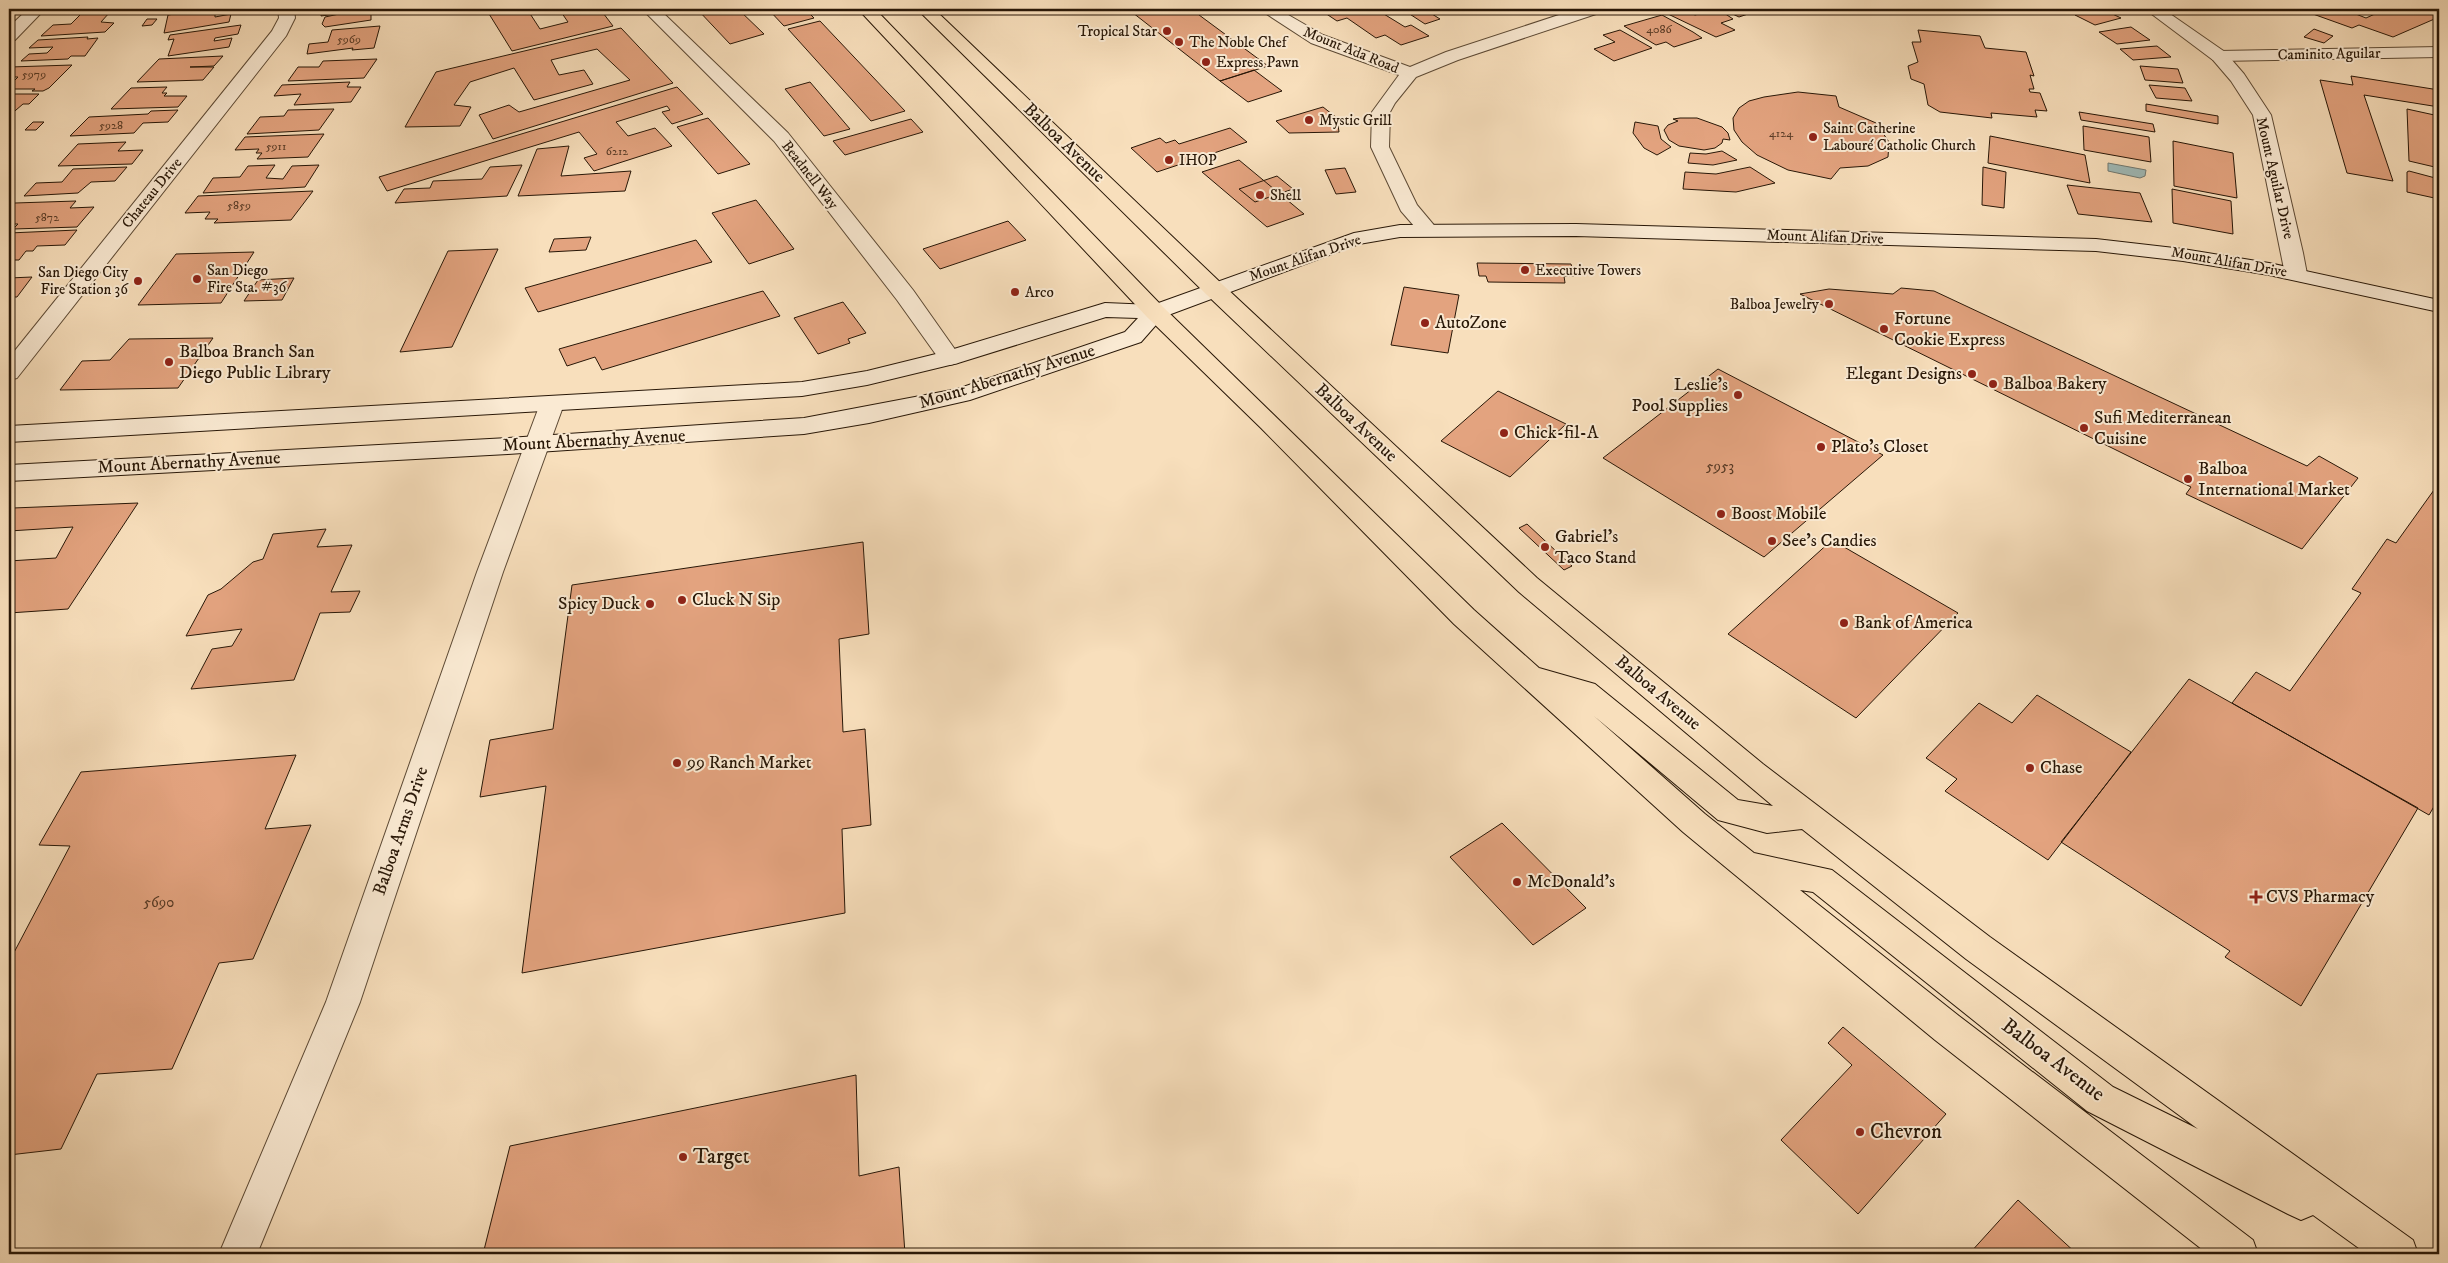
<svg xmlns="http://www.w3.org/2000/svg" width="2448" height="1263" font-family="'IM FELL DW Pica',serif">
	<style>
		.water { fill: #a0bbb9; stroke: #707972 }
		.building { fill: #e3a37f; stroke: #281707 }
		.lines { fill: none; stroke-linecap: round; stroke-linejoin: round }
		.minor-casing { stroke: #5c4934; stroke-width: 2 }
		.tertiary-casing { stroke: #5c4934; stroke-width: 2 }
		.secondary-casing { stroke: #281707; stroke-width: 2 }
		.primary-casing { stroke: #281707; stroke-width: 2 }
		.minor { fill: #faead3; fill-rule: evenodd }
		.tertiary { fill: #faead3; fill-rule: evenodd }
		.secondary { fill: #faead3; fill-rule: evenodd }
		.primary { fill: #f8dfbc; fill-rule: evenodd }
		.poi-dot { fill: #8f2418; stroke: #faead3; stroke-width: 2 }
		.labels { text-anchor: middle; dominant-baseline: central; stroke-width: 4; stroke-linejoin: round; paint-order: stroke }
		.far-number-label { font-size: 12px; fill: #573a25 }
		.far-poi-label { font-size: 15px; fill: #281707; stroke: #faead3; text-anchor: start }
		.far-street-label { font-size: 15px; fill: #281707; stroke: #faead3 }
		.number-label { font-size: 15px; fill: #573a25 }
		.street-label { font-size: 18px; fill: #281707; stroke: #faead3 }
		.poi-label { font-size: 18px; fill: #281707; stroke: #faead3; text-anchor: start }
		.near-street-label { font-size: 21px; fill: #281707; stroke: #faead3 }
		.near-poi-label { font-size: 21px; fill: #281707; stroke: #faead3; text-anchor: start }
	</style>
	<rect width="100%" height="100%" fill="#f8dfbc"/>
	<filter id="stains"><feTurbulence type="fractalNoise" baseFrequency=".004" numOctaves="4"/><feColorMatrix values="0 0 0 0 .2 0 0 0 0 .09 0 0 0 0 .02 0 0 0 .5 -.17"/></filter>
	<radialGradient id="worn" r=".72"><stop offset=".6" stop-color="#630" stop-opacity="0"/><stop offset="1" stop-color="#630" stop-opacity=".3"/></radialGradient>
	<path class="water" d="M 2108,163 L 2146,170 L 2145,176 L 2140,178 L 2108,171 Z"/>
	<path class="building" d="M 209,9 L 236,9 L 215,14 L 215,17 L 231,14 L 229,22 L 164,33 L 168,15 Z
		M 322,9 L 382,9 L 382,11 L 371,13 L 371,20 L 325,27 L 322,24 L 325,17 L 344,13 L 321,16 Z
		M 486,9 L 527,9 L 540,29 L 568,22 L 559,9 L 600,9 L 613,26 L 512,51 Z
		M 697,9 L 738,9 L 764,34 L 730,44 Z
		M 768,9 L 805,9 L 814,18 L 784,26 Z
		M 1128,9 L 1191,9 L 1268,66 L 1220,81 Z
		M 1319,9 L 1366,9 L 1372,13 L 1379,11 L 1405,27 L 1411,25 L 1429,36 L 1401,45 L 1385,35 L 1376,38 L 1347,18 L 1337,21 Z
		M 1402,9 L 1424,9 L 1440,19 L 1425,24 Z
		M 1501,9 L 1527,9 L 1510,14 Z
		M 1683,9 L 1695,15 L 1718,9 L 1733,19 L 1721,23 L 1735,30 L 1716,37 L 1668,14 Z
		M 1722,9 L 1763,9 L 1739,17 Z
		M 2102,9 L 2121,18 L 2095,25 L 2075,15 Z
		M 2299,9 L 2343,9 L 2366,18 L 2386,9 L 2427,9 L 2439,14 L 2439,17 L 2393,37 L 2359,25 L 2352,28 Z
		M 110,12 L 101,22 L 114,23 L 105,32 L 41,36 L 53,25 L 71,24 L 81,14 Z
		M 1662,15 L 1693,32 L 1702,38 L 1674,47 L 1666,42 L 1656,45 L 1624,26 Z
		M 147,19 L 157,19 L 152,25 L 142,26 Z
		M 820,21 L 905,111 L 871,121 L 788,29 Z
		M 241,25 L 238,34 L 215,38 L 214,41 L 232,38 L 229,47 L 168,56 L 174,39 L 168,40 L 170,35 Z
		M 380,26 L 374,48 L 352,50 L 353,48 L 307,54 L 309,44 L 328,42 L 332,30 Z
		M 2131,27 L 2150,40 L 2117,44 L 2099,32 Z
		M 621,28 L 673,83 L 493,139 L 479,115 L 509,105 L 519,112 L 630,80 L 597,49 L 551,60 L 559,75 L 584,70 L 593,84 L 534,100 L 514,68 L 470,82 L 454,105 L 471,107 L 460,126 L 405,127 L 436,72 Z
		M 2314,29 L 2333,36 L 2324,43 L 2304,37 Z
		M 1620,30 L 1652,48 L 1614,61 L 1594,49 L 1615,42 L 1603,35 Z
		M 1918,30 L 1980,36 L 1985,48 L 2026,52 L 2034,76 L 2030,75 L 2034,89 L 2029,89 L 2030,92 L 2040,93 L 2047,111 L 2035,110 L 2037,117 L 1991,113 L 1992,118 L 1940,112 L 1928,105 L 1924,84 L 1911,79 L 1908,66 L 1918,62 L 1912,42 L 1921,42 Z
		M 88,37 L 87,39 L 98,38 L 85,56 L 71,56 L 68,59 L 21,61 L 29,54 L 47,53 L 53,47 L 29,48 L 38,40 Z
		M 2157,46 L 2171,57 L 2133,60 L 2120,49 Z
		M 223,56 L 214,66 L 190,67 L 214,67 L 203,80 L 137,82 L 159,59 Z
		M 377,59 L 364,78 L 288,81 L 298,67 L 319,67 L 323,61 Z
		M 72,65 L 49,88 L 43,91 L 32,91 L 35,89 L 9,89 L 9,86 L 18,77 L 9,77 L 10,67 Z
		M 2140,66 L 2178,69 L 2183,83 L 2145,80 Z
		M 1254,70 L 1282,91 L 1248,102 L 1220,81 Z
		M 2351,76 L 2439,90 L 2439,107 L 2364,95 L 2393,181 L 2347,173 L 2320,80 L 2353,85 Z
		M 350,82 L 347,87 L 361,87 L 351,102 L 294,105 L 301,94 L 274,96 L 282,85 Z
		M 810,82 L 850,129 L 824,136 L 785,89 Z
		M 2149,85 L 2185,88 L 2192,101 L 2156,98 Z
		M 167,87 L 162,93 L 167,93 L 164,96 L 187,96 L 178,107 L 111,109 L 131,88 Z
		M 677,87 L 703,114 L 672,124 L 662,112 L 670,110 L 667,106 L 616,122 L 628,136 L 655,128 L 672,146 L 594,171 L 584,158 L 597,154 L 579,132 L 387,191 L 379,177 Z
		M 1798,92 L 1836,96 L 1839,107 L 1876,123 L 1889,142 L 1888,157 L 1868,166 L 1840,168 L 1831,179 L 1788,170 L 1757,155 L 1742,142 L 1734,130 L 1733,118 L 1739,108 L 1749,101 L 1764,97 Z
		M 9,94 L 39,94 L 29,104 L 23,104 L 9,116 Z
		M 2146,104 L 2218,116 L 2218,124 L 2146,111 Z
		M 1323,107 L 1337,118 L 1339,132 L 1289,133 L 1276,121 Z
		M 334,109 L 319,130 L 247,134 L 260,117 L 284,116 L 288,110 Z
		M 2407,109 L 2439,116 L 2439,168 L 2409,161 Z
		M 178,110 L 168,122 L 143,123 L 134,133 L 70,136 L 89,117 L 148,114 L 151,111 Z
		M 2079,112 L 2153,124 L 2155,132 L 2081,120 Z
		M 708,118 L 750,164 L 718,174 L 677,127 Z
		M 1680,118 L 1697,118 L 1722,127 L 1728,133 L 1730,140 L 1723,139 L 1722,143 L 1715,148 L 1704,150 L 1679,146 L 1669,140 L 1664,130 L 1668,125 L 1678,121 L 1673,119 Z
		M 911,119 L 923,132 L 845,155 L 833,141 Z
		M 33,122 L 44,122 L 36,130 L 25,130 Z
		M 1635,122 L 1658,126 L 1661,139 L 1671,147 L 1657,155 L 1644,148 L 1633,133 Z
		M 2083,126 L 2149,137 L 2151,162 L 2084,150 Z
		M 1230,128 L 1247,142 L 1157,172 L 1131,148 L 1160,138 L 1166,143 L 1175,140 L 1179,144 Z
		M 324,134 L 308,157 L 257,159 L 262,153 L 256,153 L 259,149 L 235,150 L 245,137 Z
		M 1990,136 L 2085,155 L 2090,183 L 1988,163 Z
		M 2173,141 L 2233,153 L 2237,198 L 2174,186 Z
		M 126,142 L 118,151 L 143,150 L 132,164 L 58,166 L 78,144 Z
		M 569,146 L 561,176 L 631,171 L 625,191 L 518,196 L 537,149 Z
		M 1722,151 L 1737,160 L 1713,165 L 1688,163 L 1690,153 L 1706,154 Z
		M 1239,160 L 1304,214 L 1267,227 L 1202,172 Z
		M 275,165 L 266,178 L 283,179 L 292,166 L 319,165 L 305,187 L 203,193 L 213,178 L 240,177 L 248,166 Z
		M 522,165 L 507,196 L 395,203 L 404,189 L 430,188 L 433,181 L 482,179 L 490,167 Z
		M 127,167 L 115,181 L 91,182 L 78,193 L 24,196 L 36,183 L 62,182 L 73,169 Z
		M 1750,167 L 1775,183 L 1736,192 L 1683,189 L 1685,172 L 1716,174 Z
		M 1983,167 L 2006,172 L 2004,208 L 1982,205 Z
		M 1345,168 L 1356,192 L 1336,194 L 1325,170 Z
		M 2409,171 L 2439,179 L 2439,199 L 2407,192 L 2407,172 Z
		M 1277,176 L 1293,189 L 1255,202 L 1239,189 Z
		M 2067,185 L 2140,193 L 2152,222 L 2078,214 Z
		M 2172,189 L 2231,201 L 2233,234 L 2173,223 Z
		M 313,191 L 291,220 L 214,223 L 218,219 L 205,219 L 210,212 L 185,213 L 198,196 Z
		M 756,200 L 794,249 L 749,264 L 712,213 Z
		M 76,201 L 70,208 L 94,207 L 77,227 L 13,229 L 18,224 L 9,224 L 9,209 L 15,203 Z
		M 1008,221 L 1026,240 L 940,269 L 923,249 Z
		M 77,230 L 65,245 L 37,246 L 33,251 L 26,251 L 19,260 L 9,260 L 9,233 Z
		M 591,237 L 586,250 L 549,252 L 554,239 Z
		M 696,240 L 712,262 L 538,312 L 525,288 Z
		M 498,249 L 452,347 L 400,352 L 448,251 Z
		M 254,252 L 221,303 L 138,305 L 176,254 Z
		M 1477,263 L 1571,264 L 1574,276 L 1564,276 L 1565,283 L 1488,282 L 1486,276 L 1479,276 Z
		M 32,277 L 17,297 L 9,297 L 9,278 Z
		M 294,278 L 282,300 L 244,301 L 258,280 Z
		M 1404,287 L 1459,295 L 1448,353 L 1391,345 Z
		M 1901,288 L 1934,291 L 2307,466 L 2319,456 L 2358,478 L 2302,549 L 2186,494 L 2191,487 L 1800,294 L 1829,289 L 1893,294 Z
		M 763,291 L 780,316 L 602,370 L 595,357 L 567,366 L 559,349 Z
		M 843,302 L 866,333 L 848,339 L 850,343 L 818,354 L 794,318 Z
		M 213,338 L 178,388 L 60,390 L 82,361 L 110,360 L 129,339 Z
		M 1718,369 L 1883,455 L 1764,557 L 1603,458 Z
		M 1498,391 L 1566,424 L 1510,477 L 1441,441 Z
		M 2439,483 L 2439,798 L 2429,815 L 2232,703 L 2256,672 L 2290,691 L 2361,593 L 2352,589 L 2387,539 L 2396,543 Z
		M 138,503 L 68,609 L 9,613 L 9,561 L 56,558 L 73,527 L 9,531 L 9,515 L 13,508 Z
		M 1527,524 L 1572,566 L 1564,570 L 1519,528 Z
		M 326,529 L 317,547 L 352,545 L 331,592 L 360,591 L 350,612 L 320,613 L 294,680 L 191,689 L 212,649 L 232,646 L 242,629 L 186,636 L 208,595 L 221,589 L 253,562 L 263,559 L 273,534 Z
		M 1832,540 L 1958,613 L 1856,718 L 1728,634 Z
		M 863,542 L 869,634 L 839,639 L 843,732 L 865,729 L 871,825 L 842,829 L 845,913 L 522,973 L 546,786 L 480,797 L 490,740 L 553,729 L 572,585 Z
		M 2189,679 L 2418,808 L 2301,1006 L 2225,957 L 2230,951 L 2061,842 Z
		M 2037,695 L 2131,752 L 2048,860 L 1945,791 L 1957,779 L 1926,758 L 1979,703 L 2012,723 Z
		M 296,755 L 265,829 L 311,825 L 253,959 L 219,963 L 172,1069 L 97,1074 L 61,1149 L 9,1155 L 9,962 L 70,846 L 39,845 L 81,772 Z
		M 1502,823 L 1586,908 L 1533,945 L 1450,857 Z
		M 1843,1027 L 1946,1114 L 1858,1214 L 1781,1140 L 1852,1065 L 1828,1043 Z
		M 856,1075 L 859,1176 L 899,1167 L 905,1254 L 483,1254 L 510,1146 Z
		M 2018,1200 L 2077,1254 L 1969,1254 Z"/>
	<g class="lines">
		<g class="minor-casing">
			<path id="minor" d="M 28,9 L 45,9 L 15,40 L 9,41 L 9,27 Z
				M 278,9 L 294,9 L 295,18 L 286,36 L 17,378 L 9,380 L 9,358 L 272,31 L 279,18 Z
				M 642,9 L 659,9 L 788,133 L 913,290 L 961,358 L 958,363 L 950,365 L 942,363 L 897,300 L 774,141 Z
				M 1259,9 L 1278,9 L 1323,35 L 1410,67 L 1446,52 L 1577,9 L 1601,9 L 1599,13 L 1458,60 L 1416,77 L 1395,103 L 1390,112 L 1389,147 L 1417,205 L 1438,230 L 1435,234 L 1428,236 L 1421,234 L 1401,211 L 1371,147 L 1372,112 L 1399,75 L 1311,43 Z
				M 2439,47 L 2439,57 L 2219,61 L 2213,60 L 2210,56 L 2213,52 L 2219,51 Z"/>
		</g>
		<g class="tertiary-casing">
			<path id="tertiary" d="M 2145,9 L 2163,9 L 2225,52 L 2244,74 L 2271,115 L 2303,253 L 2307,274 L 2303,278 L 2296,280 L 2289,278 L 2285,274 L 2253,115 L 2231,81 L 2213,60 Z
				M 552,396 L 560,399 L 564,404 L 503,572 L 360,1002 L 257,1254 L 219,1254 L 326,1002 L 477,572 L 540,404 L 544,399 Z"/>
		</g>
		<g class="secondary-casing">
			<path id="secondary" d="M 1576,224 L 2096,239 L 2183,249 L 2269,263 L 2439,300 L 2439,312 L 2269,275 L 2183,261 L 2096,251 L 1576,236 L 1400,237 L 1359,244 L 1163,317 L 1141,342 L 970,400 L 869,423 L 804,434 L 508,454 L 9,481 L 9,465 L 508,438 L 804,418 L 957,389 L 1125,332 L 1138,318 L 1106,317 L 958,363 L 867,385 L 802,396 L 9,442 L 9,426 L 802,382 L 867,371 L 944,352 L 1105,303 L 1153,305 L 1354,233 L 1400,225 Z"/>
		</g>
		<g class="primary-casing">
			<path id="primary" d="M 858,9 L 875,9 L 1163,307 L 1474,610 L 1539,668 L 1595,684 L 1738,800 L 1773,806 L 1519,592 L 1207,295 L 917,9 L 934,9 L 1223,285 L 1537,578 L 1763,764 L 1990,937 L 2413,1240 L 2418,1254 L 2367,1254 L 2313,1215 L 2301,1220 L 2288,1214 L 2087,1111 L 1813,892 L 1800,890 L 1959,1016 L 2253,1240 L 2258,1254 L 2208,1254 L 1935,1040 L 1683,832 L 1454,624 L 1261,428 L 1147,317 ZM 1594,716 L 1718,820 L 1767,833 L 1802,829 L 1966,959 L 2198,1129 L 2113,1087 L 1832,870 L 1754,853 L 1705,814 Z"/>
		</g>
		<use href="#minor" class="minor"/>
		<use href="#tertiary" class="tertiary"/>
		<use href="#secondary" class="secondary"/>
		<use href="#primary" class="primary"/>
	</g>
	<g class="poi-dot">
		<circle cx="1167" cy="31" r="5"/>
		<circle cx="1179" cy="42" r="5"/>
		<circle cx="1206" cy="62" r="5"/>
		<circle cx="1309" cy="120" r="5"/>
		<circle cx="1813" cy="137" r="5"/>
		<circle cx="1169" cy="160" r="5"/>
		<circle cx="1260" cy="195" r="5"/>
		<circle cx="1525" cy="270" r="5"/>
		<circle cx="197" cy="279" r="5"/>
		<circle cx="138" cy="281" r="5"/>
		<circle cx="1015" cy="292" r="5"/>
		<circle cx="1829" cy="304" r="5"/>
		<circle cx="1425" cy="323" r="5"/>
		<circle cx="1884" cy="329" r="5"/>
		<circle cx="169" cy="362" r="5"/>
		<circle cx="1972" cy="374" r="5"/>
		<circle cx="1993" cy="384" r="5"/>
		<circle cx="1738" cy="395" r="5"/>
		<circle cx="2084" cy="428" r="5"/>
		<circle cx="1504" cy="433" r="5"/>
		<circle cx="1821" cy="447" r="5"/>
		<circle cx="2188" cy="479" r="5"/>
		<circle cx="1721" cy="514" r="5"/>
		<circle cx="1772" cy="541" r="5"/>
		<circle cx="1545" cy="547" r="5"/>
		<circle cx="682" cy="600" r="5"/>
		<circle cx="650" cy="604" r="5"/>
		<circle cx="1844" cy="623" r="5"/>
		<circle cx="677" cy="763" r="5"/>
		<circle cx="2030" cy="768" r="5"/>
		<circle cx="1517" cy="882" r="5"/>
		<path d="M2253.5 889.5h5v5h5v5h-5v5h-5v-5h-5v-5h5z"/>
		<circle cx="1860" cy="1132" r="5"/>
		<circle cx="683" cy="1157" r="5"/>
	</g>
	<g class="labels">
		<g class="far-number-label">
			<text x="1659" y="29">4086</text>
			<text x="349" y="39">5969</text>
			<text x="34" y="74">5979</text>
			<text x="111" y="125">5928</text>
			<text x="1781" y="133">4124</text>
			<text x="276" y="146">5911</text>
			<text x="617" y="151">6212</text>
			<text x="239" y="205">5859</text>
			<text x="47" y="217">5872</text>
		</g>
		<g class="far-poi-label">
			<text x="1157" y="31" text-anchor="end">Tropical Star</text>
			<text x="1189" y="42">The Noble Chef</text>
			<text x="1216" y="62">Express Pawn</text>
			<text x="1319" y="120">Mystic Grill</text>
			<text x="1823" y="128">Saint Catherine<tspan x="1823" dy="17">Labouré Catholic Church</tspan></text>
			<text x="1179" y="160">IHOP</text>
			<text x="1270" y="195">Shell</text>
			<text x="207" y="270">San Diego<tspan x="207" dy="17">Fire Sta. #36</tspan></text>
			<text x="1535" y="270">Executive Towers</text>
			<text x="128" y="272" text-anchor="end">San Diego City<tspan x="128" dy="17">Fire Station 36</tspan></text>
			<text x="1025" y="292">Arco</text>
			<text x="1819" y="304" text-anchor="end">Balboa Jewelry</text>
		</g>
		<g class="far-street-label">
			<text transform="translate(1351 50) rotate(22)">Mount Ada Road</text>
			<text transform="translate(2329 54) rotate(-1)">Caminito Aguilar</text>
			<text transform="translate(810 175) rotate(52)">Beadnell Way</text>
			<text transform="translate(2275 178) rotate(77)">Mount Aguilar Drive</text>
			<text transform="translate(152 193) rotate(-51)">Chateau Drive</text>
			<text transform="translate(1825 237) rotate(2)">Mount Alifan Drive</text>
			<text transform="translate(1305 258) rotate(-19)">Mount Alifan Drive</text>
			<text transform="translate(2229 262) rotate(10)">Mount Alifan Drive</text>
		</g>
		<g class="number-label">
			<text x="1720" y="466">5953</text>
			<text x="159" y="902">5690</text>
		</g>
		<g class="street-label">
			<text transform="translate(1064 143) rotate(44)">Balboa Avenue</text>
			<text transform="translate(1007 377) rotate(-17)">Mount Abernathy Avenue</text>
			<text transform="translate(1356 423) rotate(43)">Balboa Avenue</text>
			<text transform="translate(594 441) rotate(-3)">Mount Abernathy Avenue</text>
			<text transform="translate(189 463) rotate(-3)">Mount Abernathy Avenue</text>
			<text transform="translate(1658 693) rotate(40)">Balboa Avenue</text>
			<text transform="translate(401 831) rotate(-71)">Balboa Arms Drive</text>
		</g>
		<g class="poi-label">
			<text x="1894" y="319">Fortune<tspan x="1894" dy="21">Cookie Express</tspan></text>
			<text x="1435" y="323">AutoZone</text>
			<text x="179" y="352">Balboa Branch San<tspan x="179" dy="21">Diego Public Library</tspan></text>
			<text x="1962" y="374" text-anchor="end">Elegant Designs</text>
			<text x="2003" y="384">Balboa Bakery</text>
			<text x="1728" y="385" text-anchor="end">Leslie's<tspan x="1728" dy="21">Pool Supplies</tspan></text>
			<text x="2094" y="418">Sufi Mediterranean<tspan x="2094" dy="21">Cuisine</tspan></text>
			<text x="1514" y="433">Chick-fil-A</text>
			<text x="1831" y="447">Plato's Closet</text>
			<text x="2198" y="469">Balboa<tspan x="2198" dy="21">International Market</tspan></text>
			<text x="1731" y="514">Boost Mobile</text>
			<text x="1555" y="537">Gabriel's<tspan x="1555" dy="21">Taco Stand</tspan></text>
			<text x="1782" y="541">See's Candies</text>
			<text x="692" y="600">Cluck N Sip</text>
			<text x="640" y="604" text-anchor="end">Spicy Duck</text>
			<text x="1854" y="623">Bank of America</text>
			<text x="687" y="763">99 Ranch Market</text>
			<text x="2040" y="768">Chase</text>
			<text x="1527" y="882">McDonald's</text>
			<text x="2266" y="897">CVS Pharmacy</text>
		</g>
		<g class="near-street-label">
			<text transform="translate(2053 1060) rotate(37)">Balboa Avenue</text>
		</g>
		<g class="near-poi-label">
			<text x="1870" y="1132">Chevron</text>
			<text x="693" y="1157">Target</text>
		</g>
	</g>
	<rect width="2448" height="1263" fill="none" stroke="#f8dfbc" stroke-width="30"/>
	<rect x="10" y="10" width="2428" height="1243" fill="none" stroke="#281707" stroke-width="2.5"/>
	<rect x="15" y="15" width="2418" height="1233" fill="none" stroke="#281707"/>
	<rect width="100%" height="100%" filter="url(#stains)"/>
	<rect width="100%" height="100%" fill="url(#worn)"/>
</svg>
